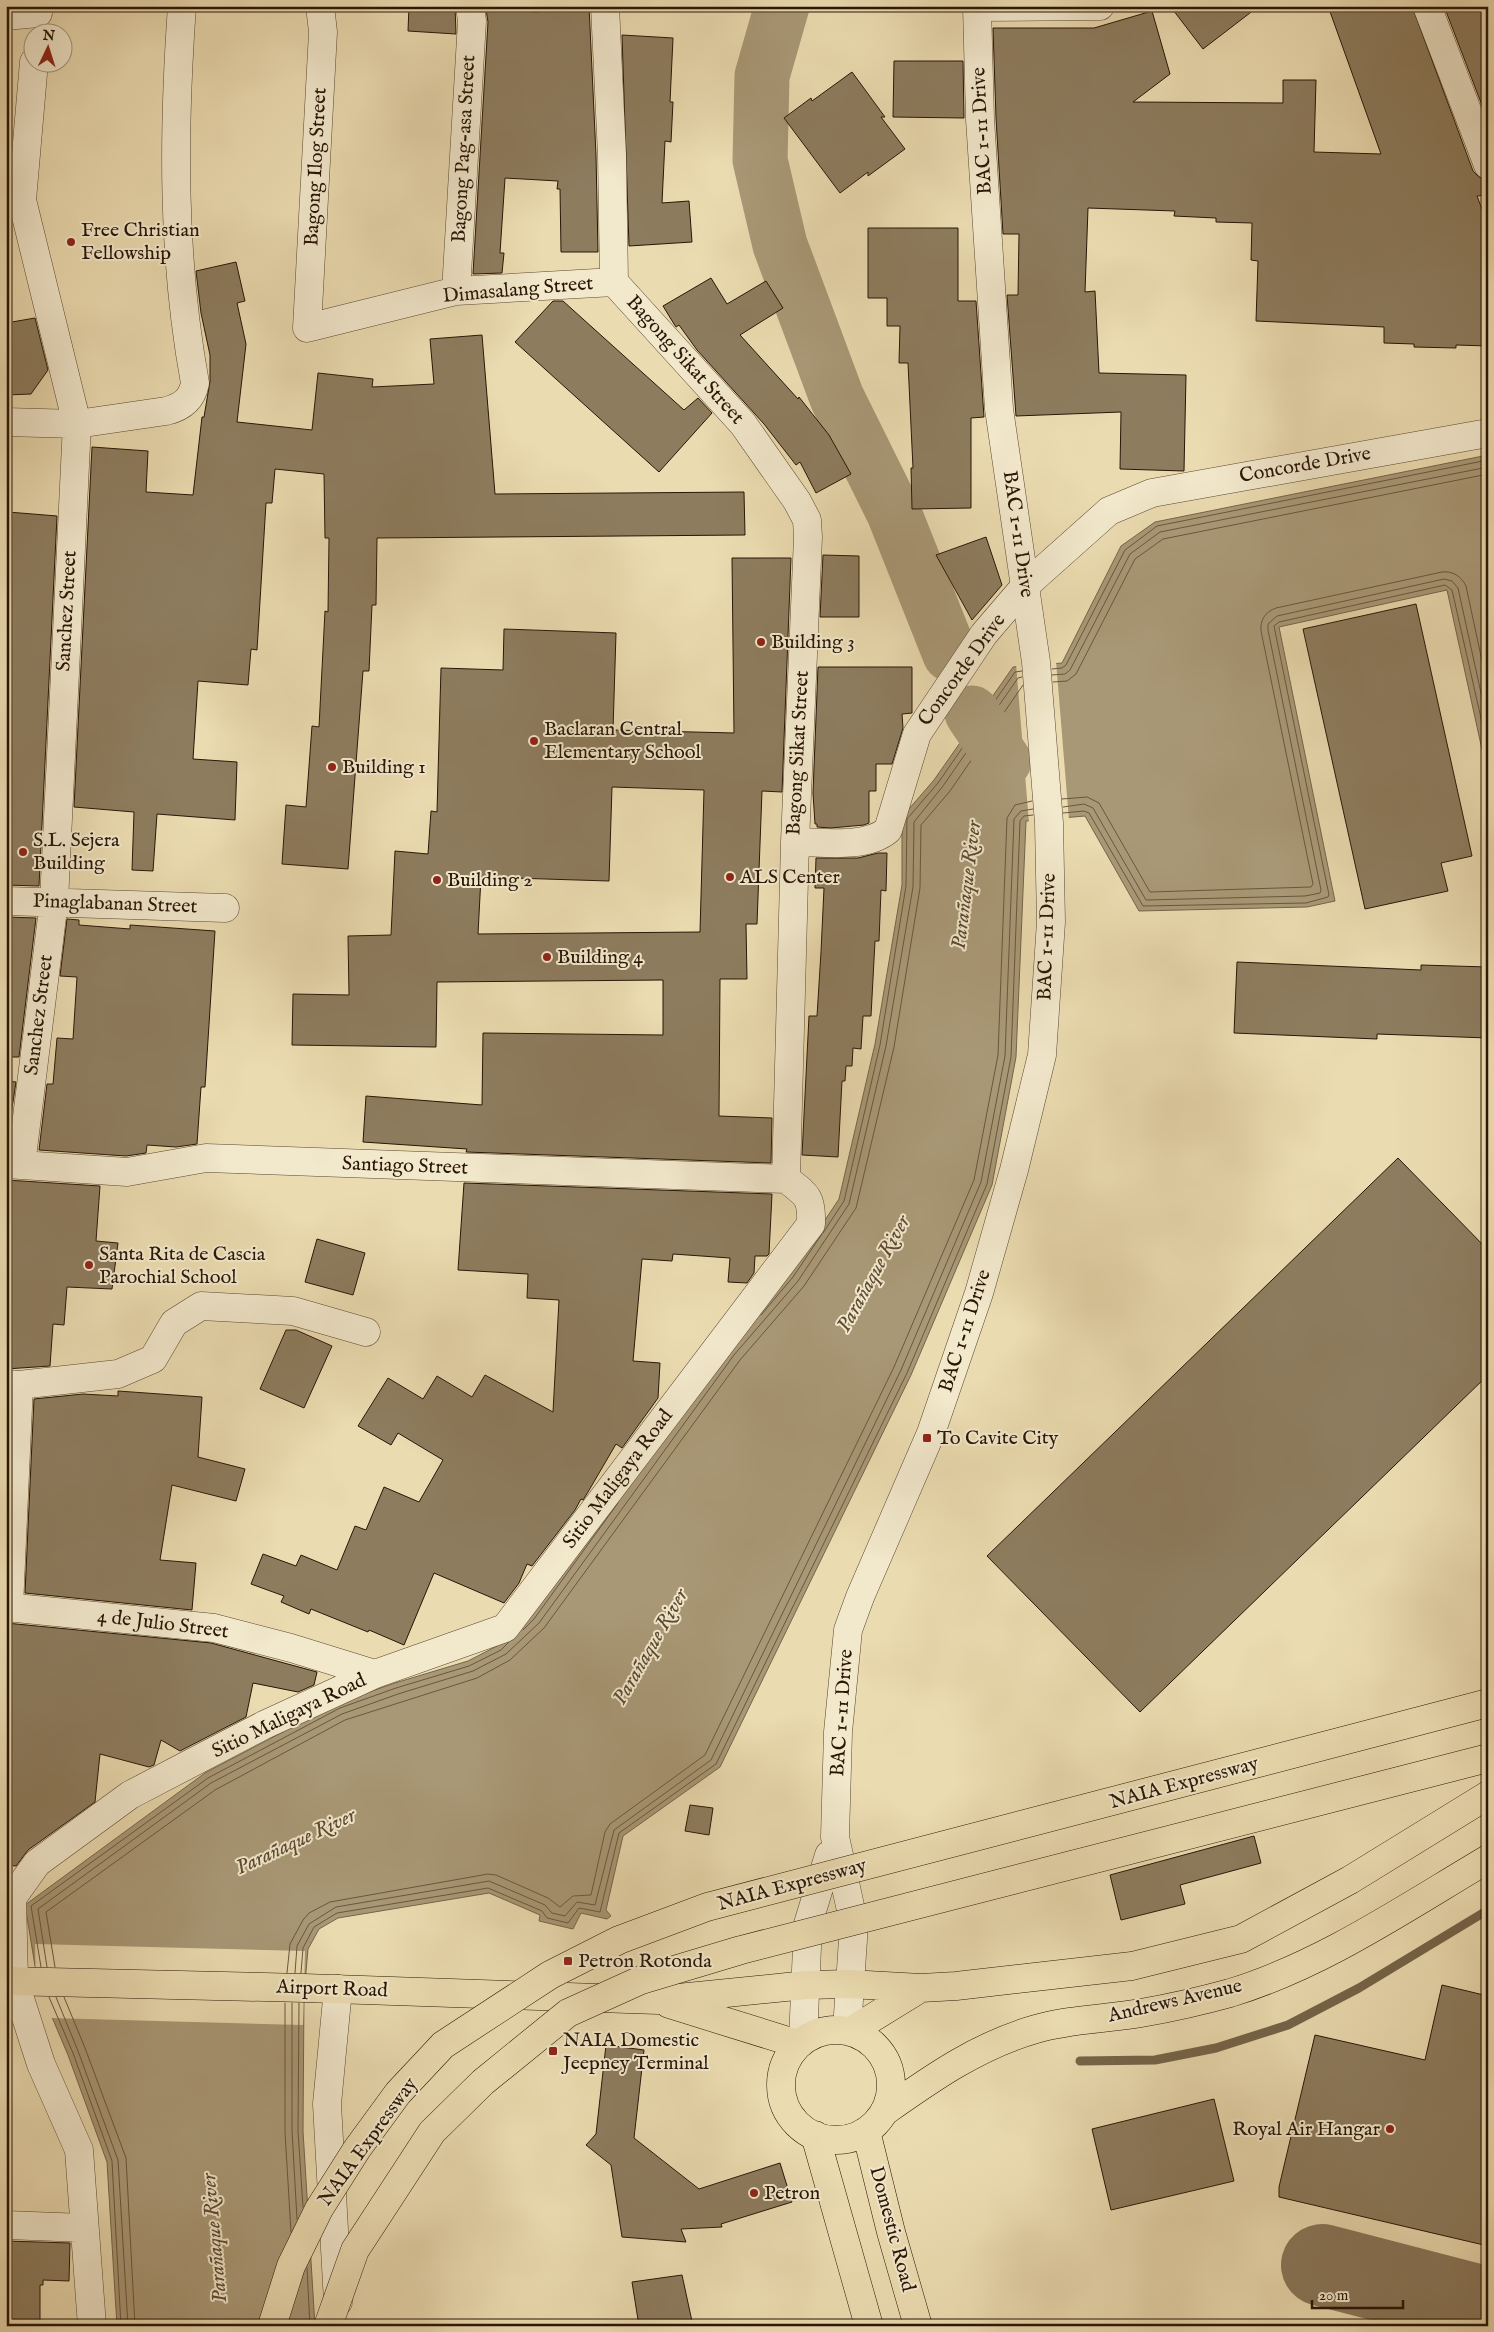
<svg xmlns="http://www.w3.org/2000/svg" width="1494" height="2332" font-family="'IM FELL English',serif">
	<style>
		.water { fill: #a99876; stroke: #756449 }
		.pier { fill: #ebdbb0 }
		.lines { fill: none; stroke-linecap: round; stroke-linejoin: round }
		.shore { stroke: #68573e; stroke-width: 1 }
		.stream { stroke: #756449; stroke-width: 9 }
		.river { stroke: #a99876; stroke-width: 55 }
		.taxiway { stroke: #8a785b; stroke-width: 82 }
		.building { fill: #8d7c5e; stroke: #281606; fill-rule: evenodd }
		.minor-casing { stroke: #594730; stroke-width: 29 }
		.tertiary-casing { stroke: #594730; stroke-width: 29 }
		.primary-casing { stroke: #281606; stroke-width: 29 }
		.minor { stroke: #f2e8cc; stroke-width: 28 }
		.tertiary { stroke: #f2e8cc; stroke-width: 28 }
		.primary { stroke: #ebdbb0; stroke-width: 28 }
		.motorway-bridge-casing { stroke: #281606; stroke-width: 29; stroke-linecap: butt }
		.motorway-bridge { stroke: #ebdbb0; stroke-width: 28 }
		.poi-dot { fill: #8f2418; stroke: #f2e8cc; stroke-width: 2 }
		.labels { text-anchor: middle; dominant-baseline: central; stroke-width: 4; stroke-linejoin: round; paint-order: stroke }
		.street-label { font-size: 20px; fill: #281606; stroke: #f2e8cc }
		.poi-label { font-size: 20px; fill: #281606; stroke: #f2e8cc; text-anchor: start }
		.water-label { font-size: 21px; font-style: italic; fill: #5c4a33; stroke: #f2e8cc }
	</style>
	<rect width="100%" height="100%" fill="#ebdbb0"/>
	<filter id="stains"><feTurbulence type="fractalNoise" baseFrequency=".004" numOctaves="4"/><feColorMatrix values="0 0 0 0 .2 0 0 0 0 .09 0 0 0 0 .02 0 0 0 .5 -.17"/></filter>
	<radialGradient id="worn" r=".72"><stop offset=".6" stop-color="#630" stop-opacity="0"/><stop offset="1" stop-color="#630" stop-opacity=".3"/></radialGradient>
	<path class="water" d="M 1488,455 L 1488,754 L 1483,754 L 1447,590 L 1279,627 L 1335,901 L 1307,907 L 1139,911 L 1085,816 L 1026,821 L 1016,1057 L 992,1185 L 911,1375 L 720,1767 L 623,1836 L 606,1910 L 611,1916 L 607,1919 L 581,1913 L 573,1929 L 539,1921 L 540,1915 L 489,1893 L 338,1918 L 319,1929 L 308,1949 L 304,1994 L 303,2131 L 315,2326 L 117,2326 L 107,2162 L 68,2055 L 38,1984 L 25,1905 L 205,1773 L 338,1703 L 395,1683 L 468,1661 L 499,1645 L 530,1616 L 789,1274 L 839,1199 L 875,1044 L 902,885 L 902,817 L 934,780 L 1013,667 L 1062,663 L 1121,546 L 1155,522 Z"/>
	<path class="pier" d="M 1056,661 L 1069,820 L 1029,823 L 1016,664 Z
		M 35,1944 L 305,1951 L 303,2025 L 50,2018 L 36,1984 Z"/>
	<g class="lines">
		<path class="shore" d="M 1052,669 L 1062,668 L 1066,665 L 1125,550 L 1157,526 L 1488,460
			M 1052,675 L 1065,674 L 1070,670 L 1130,554 L 1160,532 L 1488,467
			M 1053,682 L 1067,681 L 1076,674 L 1135,559 L 1163,539 L 1488,474
			M 1062,799 L 1087,797 L 1099,803 L 1150,892 L 1311,887 L 1313,884 L 1261,631 C 1260,620 1265,612 1276,608 L 1442,572 C 1453,571 1461,576 1466,586 L 1488,689
			M 1063,807 L 1084,804 L 1093,808 L 1146,900 L 1305,896 L 1320,893 L 1321,890 L 1268,630 L 1268,624 L 1277,616 L 1444,579 L 1452,581 L 1458,588 L 1488,725
			M 1063,813 L 1084,811 L 1089,813 L 1143,906 L 1306,903 L 1328,897 L 1329,895 L 1274,626 L 1279,622 L 1445,585 L 1452,590 L 1488,749
			M 823,1233 L 844,1201 L 880,1045 L 906,886 L 907,819 L 938,783 L 1015,672 L 1022,671
			M 761,1315 L 793,1277 L 822,1234
			M 523,1630 L 534,1619 L 618,1503
			M 41,1967 L 31,1906 L 208,1778 L 340,1708 L 396,1688 L 469,1666 L 501,1650 L 509,1642
			M 47,1967 L 38,1909 L 211,1783 L 342,1714 L 398,1694 L 473,1671 L 506,1654 L 539,1623 L 734,1355 L 798,1281 L 849,1204 L 886,1046 L 913,887 L 914,822 L 943,786 L 1018,678 L 1022,677
			M 55,1967 L 46,1912 L 215,1790 L 345,1720 L 477,1678 L 510,1660 L 544,1628 L 740,1360 L 804,1286 L 856,1208 L 894,1047 L 920,888 L 921,825 L 950,791 L 1023,685
			M 287,1973 L 290,1944 L 303,1920 L 309,1913 L 330,1902 L 488,1874 L 496,1875 L 548,1898 L 560,1907 L 573,1896 L 591,1895 L 605,1832 L 610,1824 L 705,1755 L 894,1367 L 974,1180 L 998,1055 L 1007,818 L 1015,805 L 1032,801
			M 295,1973 L 297,1946 L 309,1924 L 336,1907 L 489,1881 L 545,1905 L 552,1913 L 565,1916 L 577,1902 L 595,1905 L 614,1830 L 711,1760 L 901,1370 L 981,1182 L 1005,1056 L 1014,819 L 1021,811 L 1033,809
			M 301,1973 L 303,1948 L 314,1927 L 337,1913 L 488,1888 L 542,1911 L 547,1918 L 568,1923 L 579,1908 L 600,1912 L 619,1833 L 716,1764 L 907,1373 L 987,1184 L 1011,1057 L 1020,821 L 1024,816 L 1033,815
			M 49,1997 L 73,2053 L 112,2161 L 121,2326
			M 56,1997 L 78,2051 L 118,2160 L 128,2326
			M 64,1997 L 85,2048 L 126,2158 L 135,2326
			M 285,2003 L 285,2132 L 291,2232
			M 292,2003 L 292,2131 L 297,2219
			M 299,2003 L 298,2131 L 303,2207
			M 307,2268 L 310,2326"/>
		<path class="stream" d="M 1080,2061 L 1155,2060 L 1216,2048 L 1288,2025 L 1359,1988 L 1488,1910"/>
		<path class="river" d="M 782,6 L 762,76 L 760,160 L 780,245 L 837,398 L 894,513 L 950,654
			M 972,713 L 1004,761"/>
		<path class="taxiway" d="M 1322,2265 L 1488,2308"/>
	</g>
	<path class="building" d="M 409,6 L 455,6 L 456,34 L 408,31 Z
		M 539,6 L 589,6 L 596,155 L 598,252 L 561,252 L 560,189 L 557,189 L 558,181 L 505,178 L 500,253 L 504,253 L 502,273 L 473,274 L 488,22 L 486,9 L 539,12 Z
		M 1170,6 L 1259,6 L 1203,49 Z
		M 1328,6 L 1412,6 L 1473,171 L 1479,177 L 1488,180 L 1488,195 L 1477,196 L 1488,225 L 1488,346 L 1456,345 L 1456,348 L 1414,347 L 1414,344 L 1384,343 L 1384,327 L 1256,321 L 1258,261 L 1251,260 L 1252,223 L 1216,222 L 1216,218 L 1174,216 L 1175,211 L 1088,208 L 1085,292 L 1095,291 L 1099,373 L 1186,375 L 1184,471 L 1120,469 L 1121,412 L 1016,416 L 1007,295 L 1018,295 L 1019,234 L 1003,234 L 996,118 L 993,28 L 1094,28 L 1152,11 L 1170,74 L 1133,102 L 1283,103 L 1283,80 L 1316,80 L 1314,152 L 1381,154 Z
		M 1444,6 L 1488,6 L 1488,121 Z
		M 622,35 L 673,38 L 670,102 L 673,102 L 671,142 L 665,141 L 662,203 L 689,201 L 692,242 L 629,246 Z
		M 894,61 L 963,61 L 964,118 L 893,117 Z
		M 852,72 L 885,117 L 881,117 L 905,149 L 868,176 L 868,172 L 840,193 L 784,118 L 811,98 L 812,101 Z
		M 868,228 L 958,228 L 958,301 L 976,301 L 984,417 L 971,418 L 971,508 L 912,509 L 911,468 L 913,468 L 908,363 L 899,363 L 900,326 L 887,326 L 887,298 L 868,298 Z
		M 236,262 L 245,301 L 237,303 L 246,344 L 237,422 L 312,430 L 318,373 L 373,379 L 372,387 L 434,384 L 430,339 L 482,335 L 495,494 L 744,492 L 745,535 L 377,538 L 376,605 L 372,605 L 369,671 L 363,671 L 348,869 L 282,864 L 286,805 L 306,807 L 312,726 L 319,727 L 325,611 L 328,612 L 329,538 L 325,538 L 324,474 L 275,469 L 272,503 L 266,503 L 257,650 L 251,649 L 248,685 L 198,681 L 193,759 L 237,762 L 235,820 L 157,814 L 153,871 L 132,870 L 134,812 L 74,807 L 92,447 L 148,451 L 146,492 L 193,495 L 202,417 L 204,417 L 210,381 L 210,355 L 201,313 L 196,271 Z
		M 711,278 L 727,304 L 766,281 L 783,308 L 740,335 L 798,399 L 799,397 L 829,435 L 851,474 L 816,493 L 800,462 L 796,465 L 764,424 L 697,350 L 679,325 L 676,327 L 674,324 L 663,306 Z
		M 553,301 L 563,301 L 684,410 L 698,398 L 712,413 L 659,472 L 515,342 Z
		M 35,318 L 48,370 L 31,394 L 6,395 L 6,323 Z
		M 8,512 L 57,516 L 39,886 L 6,885 Z
		M 986,537 L 1002,585 L 972,620 L 936,555 Z
		M 823,555 L 859,556 L 859,617 L 820,617 Z
		M 732,558 L 791,558 L 782,792 L 762,791 L 757,924 L 746,924 L 747,979 L 720,979 L 719,1116 L 772,1118 L 771,1163 L 466,1152 L 467,1149 L 363,1142 L 366,1096 L 482,1105 L 483,1033 L 663,1035 L 663,980 L 437,982 L 436,1047 L 292,1045 L 293,994 L 349,995 L 348,936 L 391,935 L 395,851 L 428,854 L 431,811 L 437,812 L 441,668 L 503,670 L 504,629 L 616,633 L 613,730 L 734,733 ZM 612,787 L 704,790 L 700,932 L 478,934 L 481,877 L 609,881 Z
		M 1416,604 L 1472,856 L 1441,863 L 1448,891 L 1365,909 L 1303,629 Z
		M 818,667 L 912,667 L 912,713 L 902,714 L 903,728 L 892,764 L 876,764 L 876,791 L 869,791 L 869,823 L 864,825 L 831,828 L 817,827 L 817,824 L 815,824 L 813,793 Z
		M 878,853 L 887,853 L 886,891 L 881,890 L 879,941 L 875,941 L 871,1016 L 863,1016 L 861,1049 L 853,1048 L 852,1066 L 846,1066 L 845,1081 L 842,1081 L 838,1157 L 802,1155 L 809,1016 L 817,1016 L 821,952 L 824,888 L 815,888 L 816,858 L 858,858 Z
		M 6,917 L 36,918 L 19,1057 L 6,1057 Z
		M 67,919 L 79,920 L 79,925 L 130,929 L 130,925 L 215,931 L 205,1087 L 201,1087 L 197,1144 L 176,1147 L 147,1145 L 146,1153 L 126,1156 L 39,1150 L 47,1084 L 53,1084 L 57,1038 L 73,1039 L 77,977 L 60,976 Z
		M 1237,962 L 1421,970 L 1421,965 L 1488,967 L 1488,1038 L 1377,1034 L 1377,1039 L 1234,1033 Z
		M 6,1081 L 16,1082 L 6,1148 Z
		M 1398,1158 L 1488,1250 L 1488,1375 L 1140,1712 L 987,1556 Z
		M 6,1180 L 100,1186 L 96,1241 L 118,1243 L 112,1289 L 67,1287 L 64,1325 L 53,1324 L 50,1366 L 6,1369 Z
		M 464,1183 L 772,1194 L 769,1254 L 767,1256 L 755,1256 L 754,1273 L 747,1283 L 728,1282 L 730,1258 L 673,1254 L 672,1261 L 642,1259 L 633,1361 L 660,1363 L 658,1398 L 622,1448 L 616,1444 L 588,1492 L 583,1500 L 581,1499 L 575,1510 L 532,1566 L 527,1564 L 519,1583 L 504,1603 L 434,1573 L 404,1645 L 369,1630 L 368,1632 L 311,1609 L 309,1614 L 281,1602 L 284,1596 L 251,1584 L 263,1554 L 296,1566 L 301,1555 L 337,1570 L 355,1526 L 366,1530 L 384,1487 L 419,1502 L 443,1460 L 398,1433 L 391,1445 L 358,1426 L 388,1378 L 423,1399 L 437,1376 L 472,1397 L 485,1375 L 553,1412 L 559,1300 L 527,1298 L 528,1274 L 458,1270 Z
		M 317,1239 L 365,1253 L 353,1295 L 305,1282 Z
		M 286,1330 L 296,1330 L 332,1346 L 304,1408 L 260,1389 Z
		M 118,1391 L 202,1397 L 198,1457 L 245,1469 L 236,1501 L 172,1485 L 160,1560 L 196,1563 L 192,1610 L 25,1593 L 34,1399 L 83,1394 L 118,1396 Z
		M 6,1623 L 211,1643 L 317,1672 L 314,1685 L 298,1692 L 253,1683 L 246,1717 L 180,1751 L 161,1740 L 154,1765 L 149,1767 L 100,1754 L 95,1802 L 28,1850 L 16,1866 L 6,1865 Z
		M 690,1805 L 713,1808 L 709,1835 L 685,1831 Z
		M 1254,1836 L 1261,1863 L 1180,1885 L 1185,1904 L 1121,1920 L 1110,1875 Z
		M 1442,1985 L 1488,1996 L 1488,2246 L 1279,2197 L 1279,2187 L 1315,2035 L 1425,2060 Z
		M 606,2045 L 644,2050 L 634,2138 L 699,2189 L 780,2163 L 792,2202 L 721,2224 L 722,2227 L 681,2229 L 686,2242 L 622,2237 L 611,2165 L 586,2145 L 596,2134 Z
		M 1214,2099 L 1234,2181 L 1111,2210 L 1092,2129 Z
		M 6,2241 L 70,2243 L 69,2281 L 43,2280 L 43,2285 L 40,2285 L 40,2326 L 6,2325 Z
		M 682,2275 L 693,2326 L 639,2326 L 632,2282 Z"/>
	<g class="lines">
		<g class="minor-casing">
			<path id="minor" d="M 320,6 L 323,32 L 307,328 L 456,291 L 614,282
				M 605,6 L 612,155 L 614,282 L 743,424 L 797,501 L 807,520 L 808,537 L 795,842 L 786,1179
				M 1427,6 L 1488,165
				M 977,7 L 1100,6
				M 6,16 L 38,13
				M 456,291 L 472,21 L 470,6
				M 6,422 L 77,424 L 166,411 C 183,407 192,399 195,383 C 172,258 173,132 182,6
				M 795,842 C 823,842 866,849 888,830 L 917,734 L 984,634 L 1026,585 L 1109,511 L 1152,493 L 1488,433
				M 6,901 L 225,908
				M 6,1164 L 127,1172 L 206,1158 L 786,1179 C 807,1195 812,1197 811,1224 L 505,1628 L 375,1674 L 264,1725 L 130,1795 L 37,1863 L 12,1898 L 14,1980 L 41,2064 L 79,2150 L 92,2326
				M 21,1165 L 54,901 L 77,424 L 22,200 L 34,62
				M 6,1384 L 19,1385 L 118,1374 L 153,1359 L 174,1323 L 201,1306 L 293,1311 L 366,1332
				M 6,1607 L 214,1628 L 291,1648 L 375,1674
				M 9,1607 L 19,1385
				M 6,2225 L 84,2228
				M 338,2302 L 327,2104 L 338,1989"/>
		</g>
		<g class="tertiary-casing">
			<path id="tertiary" d="M 847,2030 L 854,1924 L 835,1837 L 838,1732 L 848,1630 L 860,1597 L 931,1433 L 979,1293 L 1014,1170 L 1042,1055 L 1051,922 L 1049,823 L 1036,662 L 999,409 L 980,119 L 977,6
				M 803,2040 L 808,1924 L 829,1855"/>
		</g>
		<g class="primary-casing">
			<path id="primary" d="M 6,1981 L 304,1988 L 658,2000 L 806,1985 L 849,1984 L 921,1988 L 956,1986 L 1132,1966 L 1241,1939 L 1350,1880 L 1488,1795
				M 669,2004 L 798,2044
				M781 2085a55 55 0 1 1 110 0a55 55 0 1 1-110 0Z
				M 851,2031 L 921,1988
				M 884,2112 C 932,2078 979,2045 1036,2029 C 1070,2019 1106,2019 1141,2013 C 1170,2008 1201,2001 1230,1993 C 1322,1965 1405,1908 1488,1859
				M 866,2131 L 891,2232 L 918,2326
				M 815,2135 L 869,2326"/>
		</g>
		<use href="#minor" class="minor"/>
		<use href="#tertiary" class="tertiary"/>
		<use href="#primary" class="primary"/>
		<g class="motorway-bridge-casing">
			<path id="motorway-bridge" d="M 272,2326 L 291,2266 L 319,2209 L 357,2149 L 398,2093 L 443,2045 L 550,1975 L 619,1940 L 707,1907 L 1488,1703
				M 328,2326 L 355,2250 L 432,2132 L 483,2082 L 568,2013 L 641,1980 L 741,1950 L 1488,1758"/>
		</g>
		<use href="#motorway-bridge" class="motorway-bridge"/>
	</g>
	<g class="poi-dot">
		<circle cx="71" cy="242" r="5"/>
		<circle cx="761" cy="642" r="5"/>
		<circle cx="534" cy="741" r="5"/>
		<circle cx="332" cy="767" r="5"/>
		<circle cx="23" cy="852" r="5"/>
		<circle cx="730" cy="877" r="5"/>
		<circle cx="437" cy="880" r="5"/>
		<circle cx="547" cy="957" r="5"/>
		<circle cx="89" cy="1265" r="5"/>
		<rect x="922" y="1433" width="10" height="10" rx="2.5"/>
		<rect x="563" y="1956" width="10" height="10" rx="2.5"/>
		<rect x="548" y="2046" width="10" height="10" rx="2.5"/>
		<circle cx="1390" cy="2129" r="5"/>
		<circle cx="754" cy="2193" r="5"/>
	</g>
	<g class="labels">
		<g class="street-label">
			<text transform="translate(982 131) rotate(-93)">BAC 1-11 Drive</text>
			<text transform="translate(464 149) rotate(-87)">Bagong Pag-asa Street</text>
			<text transform="translate(316 167) rotate(-87)">Bagong Ilog Street</text>
			<text transform="translate(518 290) rotate(-5)">Dimasalang Street</text>
			<text transform="translate(685 360) rotate(48)">Bagong Sikat Street</text>
			<text transform="translate(1305 465) rotate(-10)">Concorde Drive</text>
			<text transform="translate(1018 534) rotate(82)">BAC 1-11 Drive</text>
			<text transform="translate(67 611) rotate(-87)">Sanchez Street</text>
			<text transform="translate(962 670) rotate(-54)">Concorde Drive</text>
			<text transform="translate(798 753) rotate(-87)">Bagong Sikat Street</text>
			<text transform="translate(115 904) rotate(2)">Pinaglabanan Street</text>
			<text transform="translate(1047 937) rotate(-88)">BAC 1-11 Drive</text>
			<text transform="translate(39 1015) rotate(-83)">Sanchez Street</text>
			<text transform="translate(405 1166) rotate(2)">Santiago Street</text>
			<text transform="translate(965 1331) rotate(-72)">BAC 1-11 Drive</text>
			<text transform="translate(618 1479) rotate(-53)">Sitio Maligaya Road</text>
			<text transform="translate(163 1624) rotate(7)">4 de Julio Street</text>
			<text transform="translate(842 1713) rotate(-86)">BAC 1-11 Drive</text>
			<text transform="translate(289 1716) rotate(-26)">Sitio Maligaya Road</text>
			<text transform="translate(1184 1783) rotate(-15)">NAIA Expressway</text>
			<text transform="translate(792 1885) rotate(-15)">NAIA Expressway</text>
			<text transform="translate(332 1989) rotate(2)">Airport Road</text>
			<text transform="translate(1175 2001) rotate(-13)">Andrews Avenue</text>
			<text transform="translate(368 2142) rotate(-54)">NAIA Expressway</text>
			<text transform="translate(892 2229) rotate(75)">Domestic Road</text>
		</g>
		<g class="poi-label">
			<text x="81" y="230">Free Christian<tspan x="81" dy="23">Fellowship</tspan></text>
			<text x="771" y="642">Building 3</text>
			<text x="544" y="729">Baclaran Central<tspan x="544" dy="23">Elementary School</tspan></text>
			<text x="342" y="767">Building 1</text>
			<text x="33" y="840">S.L. Sejera<tspan x="33" dy="23">Building</tspan></text>
			<text x="740" y="877">ALS Center</text>
			<text x="447" y="880">Building 2</text>
			<text x="557" y="957">Building 4</text>
			<text x="99" y="1254">Santa Rita de Cascia<tspan x="99" dy="23">Parochial School</tspan></text>
			<text x="937" y="1438">To Cavite City</text>
			<text x="578" y="1961">Petron Rotonda</text>
			<text x="563" y="2040">NAIA Domestic<tspan x="563" dy="23">Jeepney Terminal</tspan></text>
			<text x="1380" y="2129" text-anchor="end">Royal Air Hangar</text>
			<text x="764" y="2193">Petron</text>
		</g>
		<g class="water-label">
			<text transform="translate(967 885) rotate(-83)">Parañaque River</text>
			<text transform="translate(874 1274) rotate(-61)">Parañaque River</text>
			<text transform="translate(651 1647) rotate(-60)">Parañaque River</text>
			<text transform="translate(296 1842) rotate(-25)">Parañaque River</text>
			<text transform="translate(215 2238) rotate(-95)">Parañaque River</text>
		</g>
	</g>
	<rect width="1494" height="2332" fill="none" stroke="#ebdbb0" stroke-width="25"/>
	<rect x="8" y="8" width="1479" height="2317" fill="none" stroke="#281606" stroke-width="2.5"/>
	<rect x="12" y="12" width="1469" height="2307" fill="none" stroke="#281606"/>
	<g transform="translate(48 48) rotate(4)"><circle r="24" fill="#f2e8cc" stroke="#a1947d"/>
	<path d="M0-4L9 19L0 12L-9 19Z" fill="#8f2418"/>
	<text y="-8" font-size="14" font-weight="bold" text-anchor="middle" fill="#281606">N</text>
	</g>
	<path d="M1312 2300v8h91v-8" fill="none" stroke="#281606" stroke-width="2.5"/>
	<text x="1319" y="2300" font-size="15" fill="#281606" stroke="#f2e8cc" stroke-width="4" paint-order="stroke">20 m</text>
	<rect width="100%" height="100%" filter="url(#stains)"/>
	<rect width="100%" height="100%" fill="url(#worn)"/>
</svg>
